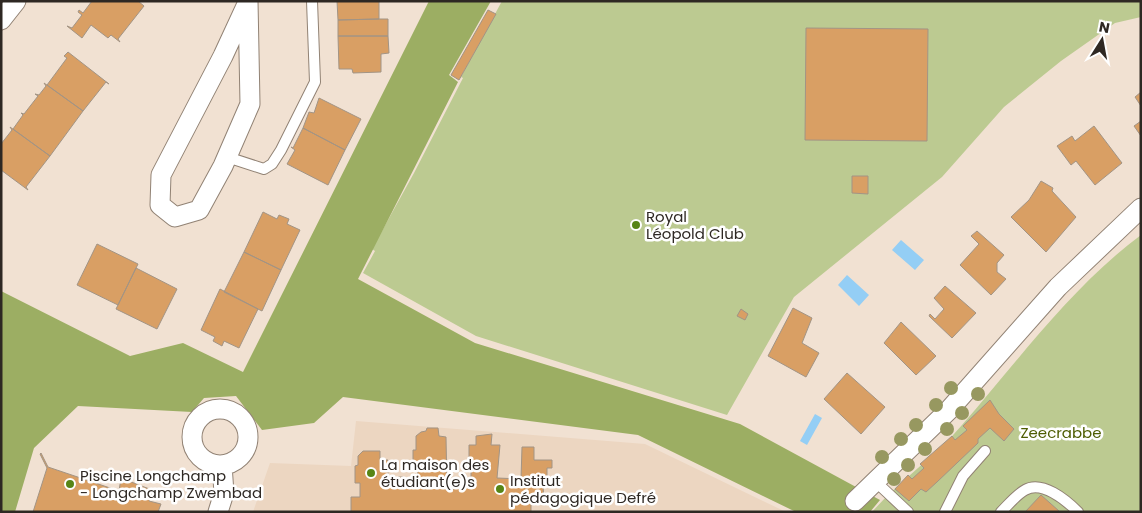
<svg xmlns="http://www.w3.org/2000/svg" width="1142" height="513" font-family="Poppins,sans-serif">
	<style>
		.built { fill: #ecd6c1 }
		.green { fill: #bcca91 }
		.forest { fill: #9cae63 }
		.water { fill: #94cef5 }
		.building { fill: #d99f64; stroke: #a29485 }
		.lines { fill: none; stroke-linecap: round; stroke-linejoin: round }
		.service-casing { stroke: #918274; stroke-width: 12 }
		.minor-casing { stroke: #918274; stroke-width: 21 }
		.service { stroke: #fff; stroke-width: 10 }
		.minor { stroke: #fff; stroke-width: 19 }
		.tree { fill: #979860 }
		.poi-dot { fill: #578516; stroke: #fff; stroke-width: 2 }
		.labels { text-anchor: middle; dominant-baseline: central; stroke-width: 5; stroke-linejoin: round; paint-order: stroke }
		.poi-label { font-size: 15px; fill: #2e2823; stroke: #fff; text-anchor: start }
		.park-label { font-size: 15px; fill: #4e5d02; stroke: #fff }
	</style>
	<rect width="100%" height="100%" fill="#f1e1d2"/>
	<path class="built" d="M 356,421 L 645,444 L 786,512 L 253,512 L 270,463 L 351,466 Z"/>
	<path class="green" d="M 502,1 L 1141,1 L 1141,17 L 1115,23 L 1061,61 L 1004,107 L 942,177 L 794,297 L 727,415 L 476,336 L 363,273 L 375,251 L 372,249 L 414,173 L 463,78 L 461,77 Z
		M 1141,235 L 1141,512 L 872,512 C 899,481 935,457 962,425 C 1018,361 1071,287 1141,235 Z"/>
	<path class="forest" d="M 429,1 L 491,1 L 449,75 L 458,82 L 358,279 L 475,343 L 740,424 L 880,500 L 870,512 L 796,512 L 638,435 L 343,397 L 314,423 L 262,430 L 236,396 L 204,398 L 192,412 L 78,406 L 34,448 L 15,512 L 1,512 L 1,291 L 130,356 L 183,343 L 243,372 Z"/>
	<path class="water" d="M 901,240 L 924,260 L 915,270 L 892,250 Z
		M 847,275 L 869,295 L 859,306 L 838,285 Z
		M 815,414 L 822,418 L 807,445 L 800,441 Z"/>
	<path class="building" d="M 92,1 L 138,1 L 144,6 L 118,39 L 120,42 L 111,35 L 108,38 L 91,25 L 82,38 L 67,26 L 72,28 L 82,15 L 78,12 L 79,10 L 83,13 Z
		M 337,1 L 379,1 L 379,19 L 338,20 Z
		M 488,10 L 496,14 L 459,80 L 451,75 Z
		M 379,19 L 388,19 L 388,36 L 338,36 L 338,20 Z
		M 806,28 L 928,29 L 927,141 L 805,140 Z
		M 338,36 L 388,36 L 389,53 L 381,54 L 381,72 L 353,73 L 352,69 L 339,69 Z
		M 68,52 L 109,84 L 106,82 L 83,111 L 47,85 L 67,58 L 64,56 Z
		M 44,83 L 83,111 L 50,156 L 13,129 L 23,115 L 21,113 L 24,114 L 38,96 L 35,94 L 39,95 L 46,86 Z
		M 1141,92 L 1141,106 L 1135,97 Z
		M 319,98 L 361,119 L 345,150 L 303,128 L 309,112 L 314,113 Z
		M 1141,121 L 1141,136 L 1134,126 Z
		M 1094,126 L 1122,163 L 1095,185 L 1076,161 L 1071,165 L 1057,146 L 1072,136 L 1075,141 Z
		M 10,127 L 50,156 L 26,187 L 28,190 L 1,170 L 1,144 L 12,130 Z
		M 303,128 L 345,150 L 328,185 L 287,164 L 295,150 L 291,147 L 293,148 Z
		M 852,176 L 868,176 L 868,194 L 852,193 Z
		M 1041,181 L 1053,188 L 1052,191 L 1076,217 L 1046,252 L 1011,217 L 1029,200 Z
		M 263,212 L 277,219 L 279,215 L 289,219 L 287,224 L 300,230 L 281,270 L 244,252 Z
		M 977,231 L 1004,255 L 997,263 L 997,272 L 1006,279 L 991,295 L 960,265 L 979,244 L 971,236 Z
		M 97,244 L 138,264 L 118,305 L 77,285 Z
		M 244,252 L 281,270 L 262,311 L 224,292 Z
		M 136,268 L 177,289 L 157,329 L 116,309 Z
		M 945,286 L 976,313 L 952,338 L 929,316 L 930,314 L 935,319 L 944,309 L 934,298 Z
		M 220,289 L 258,309 L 239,348 L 224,341 L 222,346 L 213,341 L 215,337 L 201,330 Z
		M 793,308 L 812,318 L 802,343 L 819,353 L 806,377 L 768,356 Z
		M 741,309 L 748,314 L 745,320 L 737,316 Z
		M 901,322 L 936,356 L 916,375 L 884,343 Z
		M 847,373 L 885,407 L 861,434 L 824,399 Z
		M 990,400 L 999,414 L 1014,429 L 1004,441 L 990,428 L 978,439 L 978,443 L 937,482 L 926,492 L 921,489 L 909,501 L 895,489 L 908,475 L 912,479 L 924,468 L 920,464 L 952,436 L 955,440 L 967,430 L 963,426 Z
		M 427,428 L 438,428 L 439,436 L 446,437 L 447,489 L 455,489 L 455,483 L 474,483 L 474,480 L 471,480 L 471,463 L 469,463 L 469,445 L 476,445 L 476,436 L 492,434 L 491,445 L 500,445 L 497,478 L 521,479 L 522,447 L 534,447 L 534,460 L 552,460 L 552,468 L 547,468 L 547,486 L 543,486 L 544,499 L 531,497 L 531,512 L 351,512 L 351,497 L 360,497 L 360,483 L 355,483 L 355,466 L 358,465 L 358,456 L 363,451 L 380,451 L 380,460 L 388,460 L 388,483 L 395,482 L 398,477 L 403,477 L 405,480 L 417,483 L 418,468 L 413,467 L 413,450 L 416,450 L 416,436 L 421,432 L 426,431 Z
		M 41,453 L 48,467 L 119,491 L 121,478 L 152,490 L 154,489 L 149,501 L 161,504 L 158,512 L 33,512 L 47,468 L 40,454 Z
		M 1041,495 L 1059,511 L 1059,512 L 1025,512 Z"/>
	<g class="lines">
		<g class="service-casing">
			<path id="service" d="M 227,157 L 264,169 L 272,164 L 281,150 L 315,82 L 312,1
				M 875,481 L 908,512
				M 945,512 L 963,476 L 985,451
				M 1001,512 C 1008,505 1016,495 1025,490 C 1042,480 1066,500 1078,512"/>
		</g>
		<g class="minor-casing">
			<path id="minor" d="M 248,2 L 223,56 L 161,175 L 160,205 L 175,217 L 199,210 L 223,166 L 250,104 L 248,1
				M 1,20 L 16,1
				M192 437a28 28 0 1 1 56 0a28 28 0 1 1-56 0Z
				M 855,501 L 949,410 L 1058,287 L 1141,208
				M 218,512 L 224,493 L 222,465"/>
		</g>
		<use href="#service" class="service"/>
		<use href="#minor" class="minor"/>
	</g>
	<g class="tree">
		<circle cx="951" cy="388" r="7"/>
		<circle cx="978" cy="394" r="7"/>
		<circle cx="936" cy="405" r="7"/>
		<circle cx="962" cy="413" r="7"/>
		<circle cx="916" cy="425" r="7"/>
		<circle cx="947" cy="429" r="7"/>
		<circle cx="901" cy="439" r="7"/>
		<circle cx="925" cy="449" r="7"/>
		<circle cx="882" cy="457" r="7"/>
		<circle cx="908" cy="465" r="7"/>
		<circle cx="894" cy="479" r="7"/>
	</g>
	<g class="poi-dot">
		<circle cx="636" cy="225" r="5"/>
		<circle cx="371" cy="473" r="5"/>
		<circle cx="70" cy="484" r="5"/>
		<circle cx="500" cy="489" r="5"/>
	</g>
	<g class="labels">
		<g class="poi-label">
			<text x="646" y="216">Royal<tspan x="646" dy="17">Léopold Club</tspan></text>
			<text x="381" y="464">La maison des<tspan x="381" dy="17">étudiant(e)s</tspan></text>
			<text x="80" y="475">Piscine Longchamp<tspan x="80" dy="17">- Longchamp Zwembad</tspan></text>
			<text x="510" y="480">Institut<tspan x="510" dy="17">pédagogique Defré</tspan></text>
		</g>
		<g class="park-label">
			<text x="1061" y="432">Zeecrabbe</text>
		</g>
	</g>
	<rect width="1142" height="513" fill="none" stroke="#2e2823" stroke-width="5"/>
	<g transform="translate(1102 40) rotate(11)" stroke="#ffffff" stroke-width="4" paint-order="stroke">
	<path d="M0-4L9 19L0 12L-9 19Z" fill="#2e2823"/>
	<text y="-8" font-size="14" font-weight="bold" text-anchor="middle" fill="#2e2823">N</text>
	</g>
</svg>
